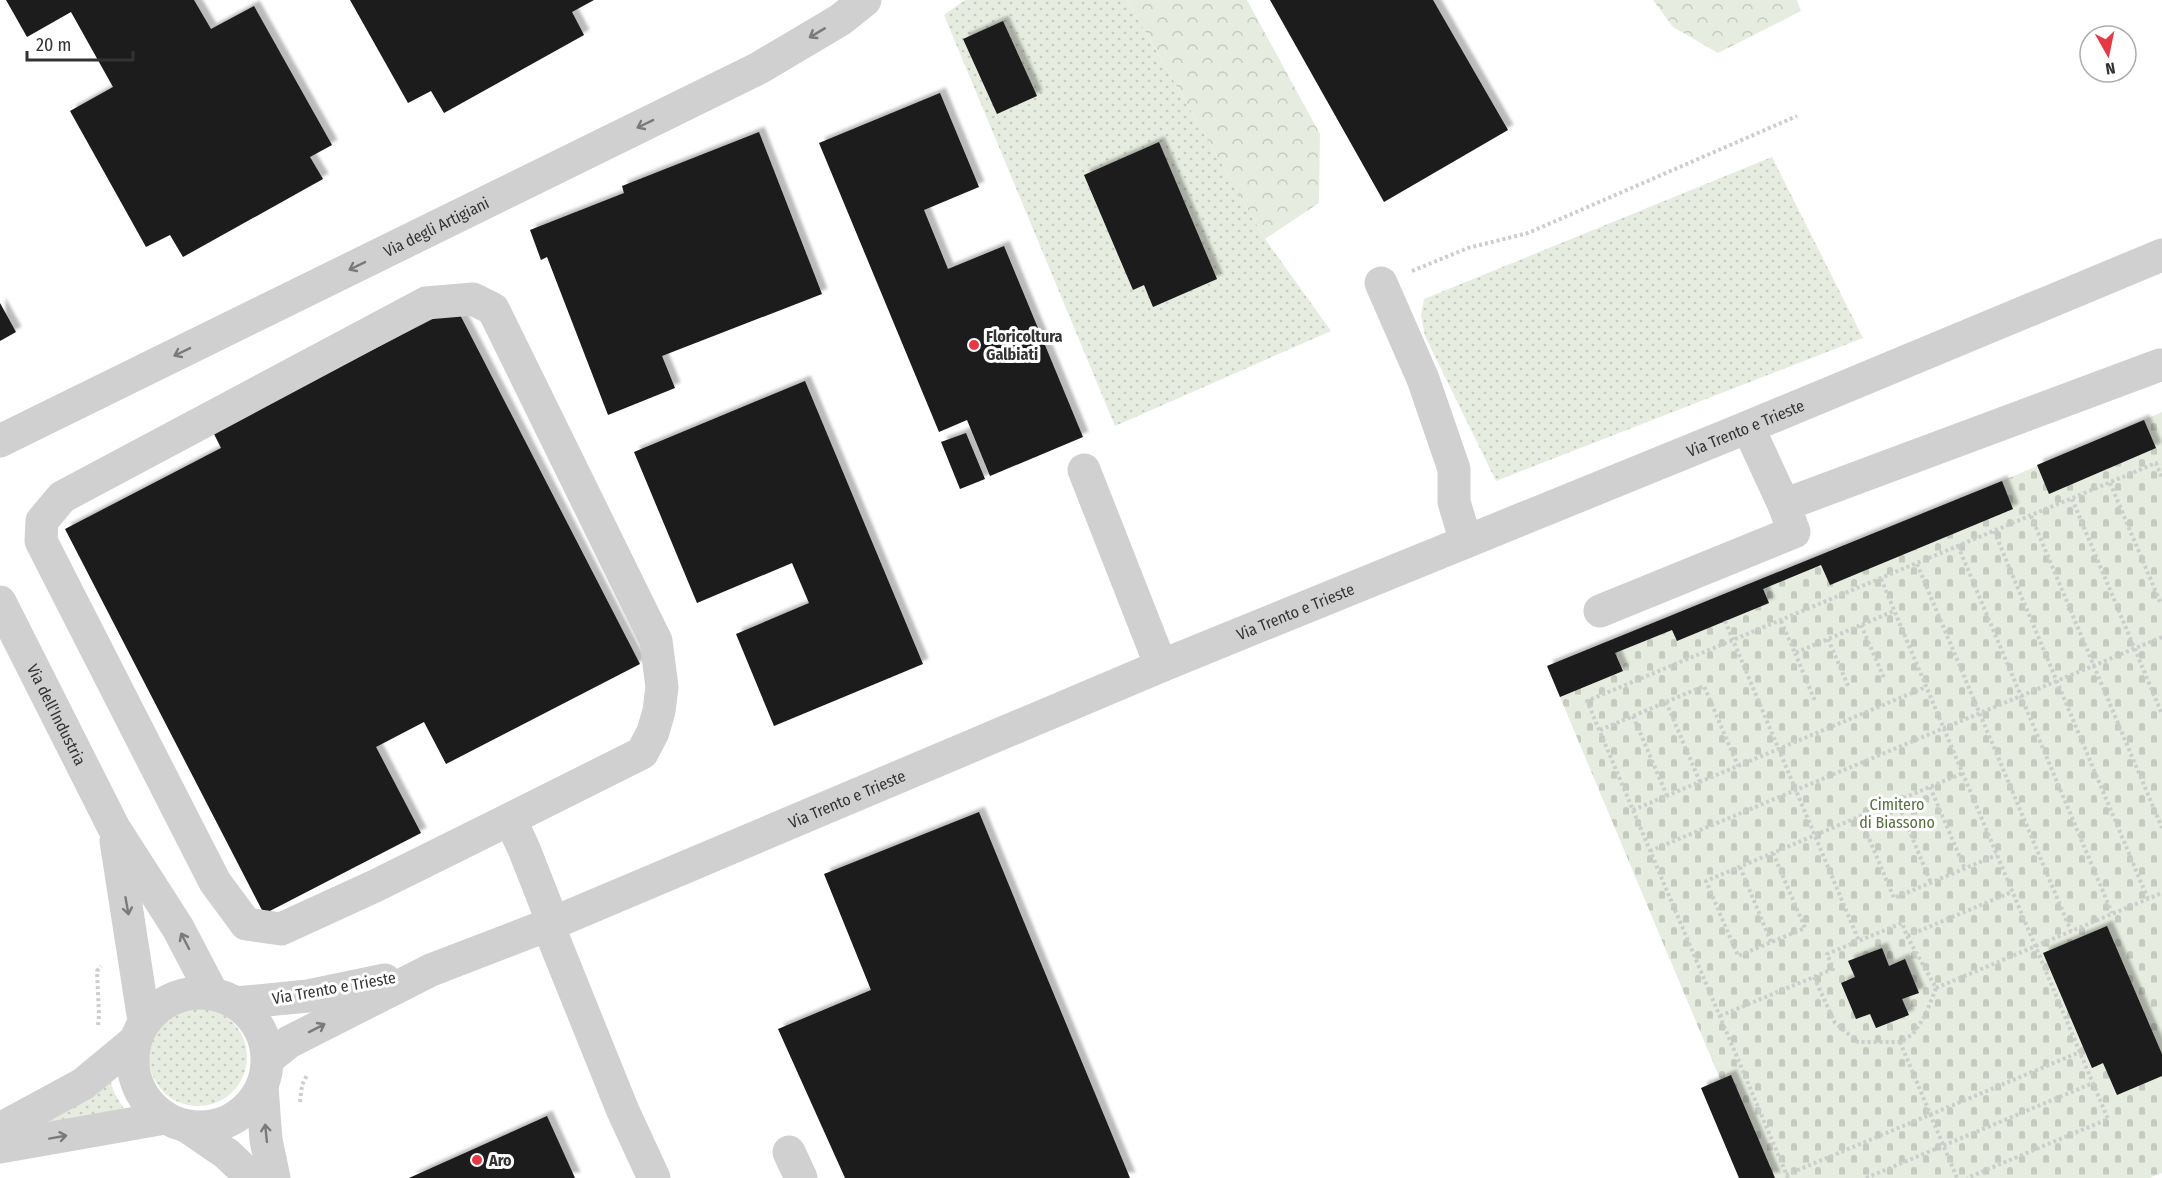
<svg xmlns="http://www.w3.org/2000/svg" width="2162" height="1178" font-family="'Fira Sans Condensed',sans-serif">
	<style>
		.grass { fill: url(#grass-dots) }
		.forest { fill: url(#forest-crowns) }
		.cemetery { fill: url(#cemetery-stones) }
		.building { fill: #1a1a1a; filter: url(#shadow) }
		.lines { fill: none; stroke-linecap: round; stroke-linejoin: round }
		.path { stroke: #cdcdcd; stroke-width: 4; stroke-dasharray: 3 3; stroke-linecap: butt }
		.minor { stroke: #d0d0d0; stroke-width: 33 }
		.oneway { stroke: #7a7a7a }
		.poi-dot { fill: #e63946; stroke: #fff; stroke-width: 2 }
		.labels { text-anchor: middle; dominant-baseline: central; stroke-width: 6; stroke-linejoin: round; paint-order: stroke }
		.street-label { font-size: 16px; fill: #333; stroke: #fff }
		.poi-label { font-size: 16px; font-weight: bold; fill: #333; stroke: #fff; text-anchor: start }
		.park-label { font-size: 16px; fill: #56703f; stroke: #fff }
	</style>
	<defs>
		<pattern id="grass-dots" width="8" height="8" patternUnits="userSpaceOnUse" patternTransform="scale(1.5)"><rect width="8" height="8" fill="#e6ecdf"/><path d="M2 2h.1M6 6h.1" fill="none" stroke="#c6cbc0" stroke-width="1.8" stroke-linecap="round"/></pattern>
		<pattern id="forest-crowns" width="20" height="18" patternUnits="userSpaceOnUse" patternTransform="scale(1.5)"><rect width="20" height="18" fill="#e6ecdf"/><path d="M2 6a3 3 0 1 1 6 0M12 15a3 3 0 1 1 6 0" fill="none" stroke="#c6cbc0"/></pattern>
		<pattern id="cemetery-stones" width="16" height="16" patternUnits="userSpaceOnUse" patternTransform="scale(1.5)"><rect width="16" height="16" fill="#e6ecdf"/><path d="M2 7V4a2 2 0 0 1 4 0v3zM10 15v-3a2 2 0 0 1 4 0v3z" fill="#c6cbc0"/></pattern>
		<filter id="shadow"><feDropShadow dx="5.5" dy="-5.5" stdDeviation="1.5" flood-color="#0004"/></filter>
	</defs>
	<rect width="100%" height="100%" fill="#fff"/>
	<path class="grass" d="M 965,0 L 1127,0 L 1265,239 L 1331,331 L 1115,426 L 944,15 Z
		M 1772,157 L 1863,338 L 1496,481 L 1425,336 L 1421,315 L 1424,299 Z
		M149 1057a49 49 0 1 1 98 0a49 49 0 1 1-98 0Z
		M 108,1073 L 114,1092 L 124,1109 L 5,1137 Z"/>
	<path class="forest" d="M 1127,0 L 1247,0 L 1320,134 L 1319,203 L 1265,239 Z
		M 1653,0 L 1797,0 L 1801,11 L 1718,53 L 1673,27 Z"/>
	<path class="cemetery" d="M 2162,412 L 2162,1173 L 2149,1178 L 1739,1178 L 1701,1088 L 1720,1079 L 1547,666 L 2002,481 Z"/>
	<path class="building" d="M 6,0 L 194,0 L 211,29 L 254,6 L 332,145 L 310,157 L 323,179 L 183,257 L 170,235 L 146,247 L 70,111 L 113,87 L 71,12 L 27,37 Z
		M 350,0 L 594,0 L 572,12 L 584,35 L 444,113 L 431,91 L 408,103 Z
		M 1270,0 L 1433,0 L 1508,130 L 1384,202 Z
		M 1003,21 L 1037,96 L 997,114 L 963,39 Z
		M 940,93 L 979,187 L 924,210 L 948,269 L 1004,246 L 1083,437 L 990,476 L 967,420 L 939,432 L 819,143 Z
		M 759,132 L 822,294 L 662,356 L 675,388 L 608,415 L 547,257 L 541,260 L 530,230 L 624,193 L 622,186 Z
		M 1159,142 L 1217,279 L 1153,307 L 1144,285 L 1133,290 L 1084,175 Z
		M 0,303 L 16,332 L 0,341 Z
		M 456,307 L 640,664 L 446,764 L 424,722 L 376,747 L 421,833 L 264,914 L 65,529 L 221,448 L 213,432 Z
		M 805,381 L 923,664 L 774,726 L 736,634 L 809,603 L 792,563 L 697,603 L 634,452 Z
		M 2144,420 L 2156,448 L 2049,494 L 2037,465 Z
		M 966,433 L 985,479 L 960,489 L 941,442 Z
		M 2002,481 L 2013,509 L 1830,585 L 1821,565 L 1763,589 L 1769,603 L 1677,641 L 1672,630 L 1615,653 L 1623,671 L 1560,697 L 1547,666 Z
		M 979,812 L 1026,927 L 1130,1178 L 845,1178 L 778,1029 L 871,990 L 824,874 Z
		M 2107,926 L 2162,1054 L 2162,1076 L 2117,1095 L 2103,1063 L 2092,1068 L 2043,953 Z
		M 1882,948 L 1889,966 L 1905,959 L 1919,993 L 1902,999 L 1909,1015 L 1876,1028 L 1870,1014 L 1856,1019 L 1841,983 L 1855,977 L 1848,961 Z
		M 1731,1075 L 1775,1178 L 1739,1178 L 1701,1088 Z
		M 547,1116 L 575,1178 L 409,1178 Z"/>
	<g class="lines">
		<path class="path" d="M 1412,271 L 1468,248 L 1528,233 L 1797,116
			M 2110,483 L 2161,604
			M 2072,499 L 2162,714
			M 2031,516 L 2162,828
			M 1994,531 L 2148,899
			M 1958,546 L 2112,913
			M 1917,564 L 2071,931
			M 1881,579 L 2108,1119 L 1967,1178
			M 1725,621 L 1859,941
			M 1781,621 L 1795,653 L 1894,611
			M 1861,625 L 1884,678
			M 1828,639 L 1849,688
			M 1795,653 L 1815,701
			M 1666,702 L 1700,782
			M 1633,716 L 1667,796
			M 1600,730 L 1704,686 L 1738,766
			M 1930,787 L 1965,869
			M 1897,801 L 1931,883
			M 1633,810 L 1926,687
			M 1860,817 L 1894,898 L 1997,855
			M 1650,851 L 2162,637
			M 1773,853 L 1805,928 L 1738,956 L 1706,881 L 1963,773
			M 1740,867 L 1771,942
			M 1814,977 L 1835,1023 L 1858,1042 L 1900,1042 L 1913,1034 L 1925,1016 L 1936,988 L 1907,936
			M 1936,988 L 2162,893
			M 1720,1016 L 1833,969 L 1827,954 L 1902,923 L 1907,936 L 2012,892
			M 98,1025 L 99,1015 L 97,971 L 101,966
			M 1900,1042 L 1957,1178
			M 300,1102 L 302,1085 L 307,1075
			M 1786,1175 L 2080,1052
			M 1788,1178 L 1587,701 L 2156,463 L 2162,478
			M 1866,1178 L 2093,1083"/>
		<g class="minor">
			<path d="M 1381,283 L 1423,379 L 1454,469 L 1454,502 L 1466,542"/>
			<path d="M 1748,427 L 1784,505"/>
			<path id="s1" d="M 0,441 L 759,68 L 840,20 L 865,0"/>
			<path d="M 1084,470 L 1161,666"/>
			<path id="s2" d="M 0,602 L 114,828 L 178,928 L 212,993"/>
			<path d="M 1600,611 L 1794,532 L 1784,505 L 2160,365"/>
			<path d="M 510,819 L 375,886 L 281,929 L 246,924 L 215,882 L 41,541 L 42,521 L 62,497 L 426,303 L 473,299 L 493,309 L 656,641 L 662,687 L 659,711 L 653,732 L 642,753 L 510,819 L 524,849 L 553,923"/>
			<path d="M 116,841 L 144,1021"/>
			<path d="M 548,925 L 623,1111 L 654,1178"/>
			<circle cx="200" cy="1060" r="67"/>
			<path d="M 236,1003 L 308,996 L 385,980"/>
			<path id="s3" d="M 268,1059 L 289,1042 L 431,970 L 553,923 L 1161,666 L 1748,427 L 2162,255"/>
			<path d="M 262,1087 L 266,1140 L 274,1178"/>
			<path d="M 189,1128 L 227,1154 L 252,1178"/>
			<path d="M 0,1129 L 83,1084 L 135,1041"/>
			<path d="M 0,1147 L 165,1118"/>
			<path d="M 789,1152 L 801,1178"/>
		</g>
	</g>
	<defs><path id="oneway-shaft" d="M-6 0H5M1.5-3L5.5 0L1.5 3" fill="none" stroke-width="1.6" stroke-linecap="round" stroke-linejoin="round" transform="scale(1.5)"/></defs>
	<g class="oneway">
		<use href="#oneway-shaft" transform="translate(817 33) rotate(149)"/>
		<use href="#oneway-shaft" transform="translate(645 124) rotate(154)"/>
		<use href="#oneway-shaft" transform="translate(357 266) rotate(154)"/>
		<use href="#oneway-shaft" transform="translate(182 352) rotate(154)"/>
		<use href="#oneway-shaft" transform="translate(127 906) rotate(80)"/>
		<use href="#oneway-shaft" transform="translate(185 941) rotate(-117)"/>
		<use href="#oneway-shaft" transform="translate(317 1028) rotate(-27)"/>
		<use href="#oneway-shaft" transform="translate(266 1133) rotate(-96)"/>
		<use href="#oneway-shaft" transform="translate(58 1137) rotate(-10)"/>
	</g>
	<g class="poi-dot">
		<circle cx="974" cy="345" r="6"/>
		<circle cx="477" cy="1160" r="6"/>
	</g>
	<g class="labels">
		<g class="street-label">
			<text stroke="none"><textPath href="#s1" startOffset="486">Via degli Artigiani</textPath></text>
			<text stroke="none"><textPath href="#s3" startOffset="1608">Via Trento e Trieste</textPath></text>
			<text stroke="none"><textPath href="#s3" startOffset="1122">Via Trento e Trieste</textPath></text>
			<text stroke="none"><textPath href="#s2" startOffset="126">Via dell'Industria</textPath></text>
			<text stroke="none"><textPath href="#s3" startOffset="636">Via Trento e Trieste</textPath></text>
			<text transform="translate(334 988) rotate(-10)">Via Trento e Trieste</text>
		</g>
		<g class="poi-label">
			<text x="986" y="336">Floricoltura<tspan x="986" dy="18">Galbiati</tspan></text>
			<text x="489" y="1160">Aro</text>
		</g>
		<g class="park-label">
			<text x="1897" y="804">Cimitero<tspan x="1897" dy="18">di Biassono</tspan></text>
		</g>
	</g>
	<g transform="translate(2108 54) rotate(171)"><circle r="28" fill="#ffffff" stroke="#adadad" stroke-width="1.5"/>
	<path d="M0-4.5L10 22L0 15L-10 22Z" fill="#e63946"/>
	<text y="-9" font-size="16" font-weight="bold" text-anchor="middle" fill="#333333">N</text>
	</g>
	<path d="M27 51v9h106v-9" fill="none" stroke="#333333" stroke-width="3"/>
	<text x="36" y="51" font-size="18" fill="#333333" stroke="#ffffff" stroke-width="4.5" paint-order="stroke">20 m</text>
</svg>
